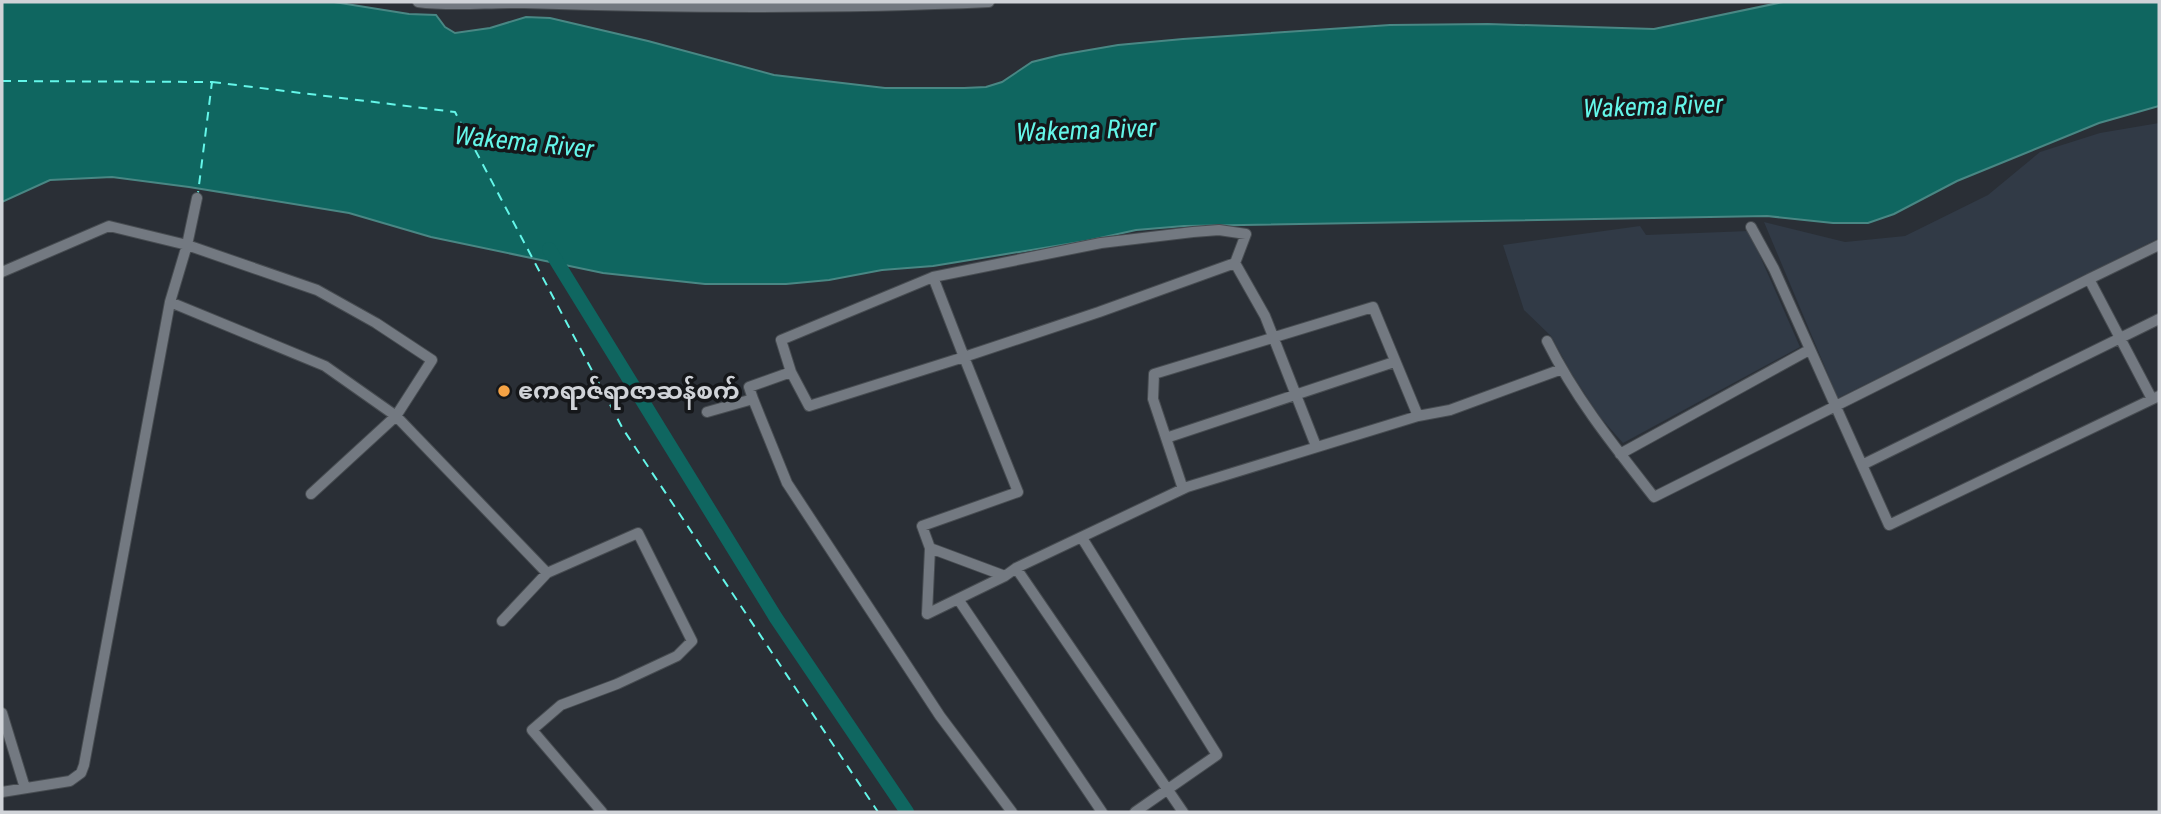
<svg xmlns="http://www.w3.org/2000/svg" width="2161" height="814" font-family="'Roboto Condensed','Noto Sans Myanmar',sans-serif">
	<style>
		.built { fill: #313a46 }
		.water { fill: #0f6660; stroke: #498784; stroke-width: 2 }
		.lines { fill: none; stroke-linecap: round; stroke-linejoin: round }
		.river { stroke: #0f6660; stroke-width: 14 }
		.ferry { stroke: #64f6e9; stroke-width: 2; stroke-dasharray: 9 7; stroke-linecap: butt }
		.minor-casing { stroke: #474c51; stroke-width: 12 }
		.minor { stroke: #737981; stroke-width: 10 }
		.poi-dot { fill: #f5a345; stroke: #15171a; stroke-width: 2.5 }
		.labels { text-anchor: middle; dominant-baseline: central; stroke-width: 7; stroke-linejoin: round; paint-order: stroke }
		.poi-label { font-size: 24px; font-weight: bold; fill: #d0d3d8; stroke: #15171a; text-anchor: start }
		.water-label { font-size: 26px; font-style: italic; fill: #64f6e9; stroke: #15171a }
	</style>
	<rect width="100%" height="100%" fill="#2a2f36"/>
	<path class="built" d="M 2159,123 L 2159,238 L 1838,398 L 1764,222 L 1845,242 L 1905,236 L 1988,195 L 2040,152 L 2100,133 Z
		M 1640,226 L 1646,235 L 1749,231 L 1800,347 L 1623,443 L 1600,417 L 1572,374 L 1551,336 L 1524,310 L 1503,245 Z"/>
	<path class="water" d="M 2,2 L 334,2 L 409,14 L 436,15 L 445,27 L 455,33 L 490,28 L 526,17 L 550,18 L 648,41 L 774,75 L 885,88 L 964,88 L 986,87 L 1002,82 L 1032,62 L 1060,55 L 1118,45 L 1183,39 L 1390,25 L 1488,24 L 1654,29 L 1783,2 L 2159,2 L 2159,106 L 2099,123 L 1957,181 L 1894,214 L 1868,223 L 1833,223 L 1767,216 L 1184,226 L 1136,230 L 1086,241 L 933,266 L 882,270 L 829,280 L 786,284 L 705,284 L 603,273 L 431,237 L 349,213 L 189,187 L 112,177 L 50,180 L 2,202 Z"/>
	<g class="lines">
		<path class="river" d="M 549,249 L 776,618 L 907,812"/>
		<path class="ferry" d="M 2,81 L 212,82 L 198,193
			M 212,82 L 455,112 L 623,429 L 878,812"/>
		<g class="minor-casing">
			<path id="minor" d="M 418,2 C 453,7 489,2 524,3 C 679,8 834,9 989,2
				M 1751,227 L 1774,269 L 1889,525 L 2159,396
				M 2,272 L 109,226 L 187,245 L 317,290 L 376,323 L 432,360 L 396,416 L 325,366 L 170,302
				M 933,277 L 964,357 L 809,406 L 791,372 L 781,340 L 933,277 L 1101,243 L 1193,232 L 1219,230 L 1246,234 L 1235,263 L 1265,316 L 1316,446
				M 2089,279 L 2159,245
				M 1547,341 C 1576,399 1614,446 1654,497 L 2089,279 L 2152,399
				M 753,399 L 749,387 L 791,372
				M 707,412 L 753,399 L 787,483 L 940,716 L 1012,812
				M 1166,438 L 1394,362
				M 1620,454 L 1809,350
				M 1862,465 L 2159,319
				M 1183,489 L 1153,399 L 1154,374 L 1373,307 L 1418,416
				M 311,494 L 396,416 L 547,573 L 638,533 L 692,641 L 677,656 L 617,684 L 561,705 L 532,730 L 602,812
				M 1082,538 L 1217,755 L 1135,812
				M 930,548 L 927,614 L 1005,576 L 1016,568 L 1187,487 L 1418,416 L 1450,410 L 1562,369
				M 1016,568 L 1183,812
				M 1005,576 L 930,548 L 922,526 L 1018,492 L 964,357 L 1099,312 L 1235,263
				M 958,599 L 1102,812
				M 502,621 L 547,573
				M 2,713 L 25,788
				M 2,792 L 70,781 L 81,773 L 84,765 L 170,302 L 187,245 L 197,198"/>
		</g>
		<use href="#minor" class="minor"/>
	</g>
	<circle class="poi-dot" cx="504" cy="391" r="7"/>
	<g class="labels">
		<g class="poi-label">
			<text x="518" y="391">ဧကရာဇ်ရာဇာဆန်စက်</text>
		</g>
		<g class="water-label">
			<text transform="translate(1653 106) rotate(-2)">Wakema River</text>
			<text transform="translate(1086 130) rotate(-2)">Wakema River</text>
			<text transform="translate(524 142) rotate(6)">Wakema River</text>
		</g>
	</g>
	<rect width="2161" height="814" fill="none" stroke="#d0d3d8" stroke-width="7"/>
</svg>
